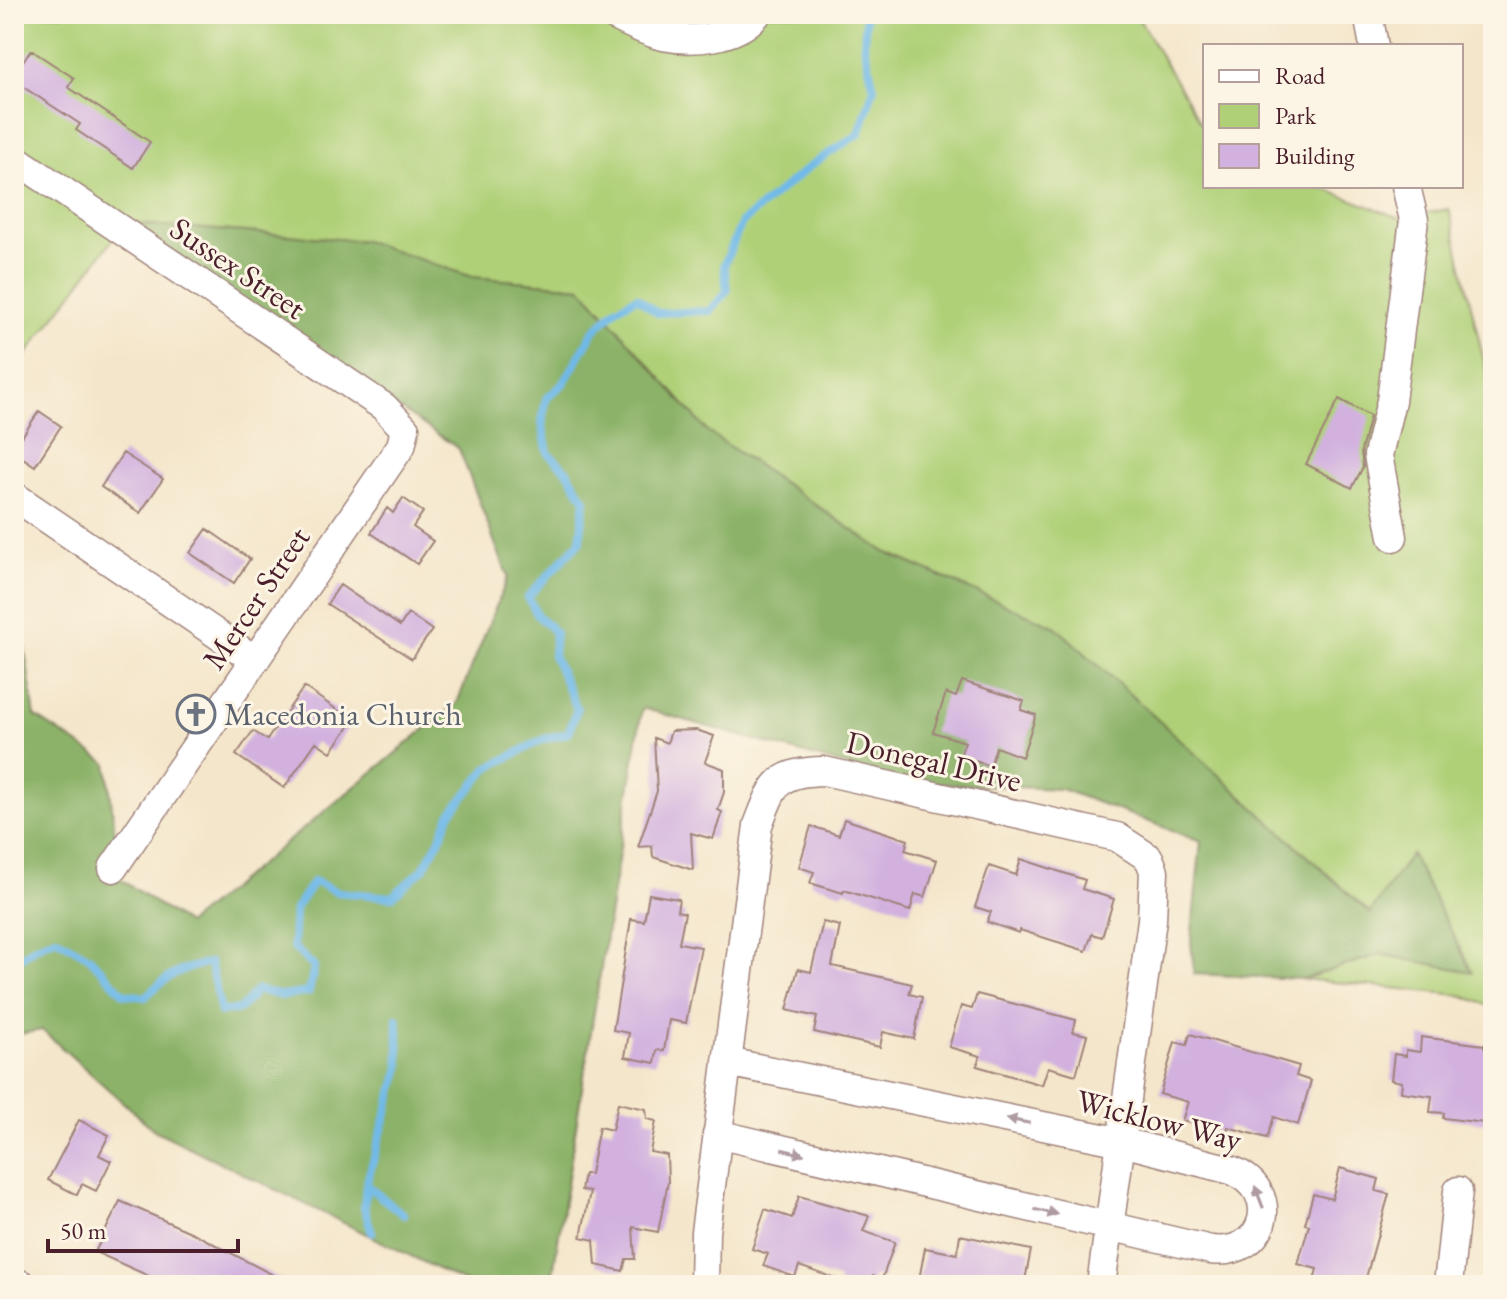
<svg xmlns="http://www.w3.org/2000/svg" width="1507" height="1299" font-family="'EB Garamond',serif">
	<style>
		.green { fill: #afd077; stroke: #7c7851; stroke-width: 2 }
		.forest { fill: #8bb268; stroke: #6a684a; stroke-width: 2 }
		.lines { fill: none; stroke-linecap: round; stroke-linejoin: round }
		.stream { stroke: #70b9e8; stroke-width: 8 }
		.building { fill: #d2b1df }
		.minor-casing { stroke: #9f827a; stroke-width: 31 }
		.minor { stroke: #fff; stroke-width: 28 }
		.oneway { fill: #ae9aa0 }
		.labels { text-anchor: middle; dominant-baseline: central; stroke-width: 6; stroke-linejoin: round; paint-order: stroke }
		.street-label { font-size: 32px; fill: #4a1f2b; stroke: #fcf5e5 }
		.worship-label { font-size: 32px; fill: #5b616d; stroke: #fcf5e5; text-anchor: start }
	</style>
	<rect width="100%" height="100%" fill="#fcf5e5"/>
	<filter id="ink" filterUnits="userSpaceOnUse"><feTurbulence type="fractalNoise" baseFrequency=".0125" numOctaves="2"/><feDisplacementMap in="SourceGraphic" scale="16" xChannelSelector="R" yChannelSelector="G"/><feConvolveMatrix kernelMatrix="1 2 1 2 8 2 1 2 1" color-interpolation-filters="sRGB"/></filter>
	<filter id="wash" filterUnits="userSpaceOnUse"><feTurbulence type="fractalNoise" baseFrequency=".006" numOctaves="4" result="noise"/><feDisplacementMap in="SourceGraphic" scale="32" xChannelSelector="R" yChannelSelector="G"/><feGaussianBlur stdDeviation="1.8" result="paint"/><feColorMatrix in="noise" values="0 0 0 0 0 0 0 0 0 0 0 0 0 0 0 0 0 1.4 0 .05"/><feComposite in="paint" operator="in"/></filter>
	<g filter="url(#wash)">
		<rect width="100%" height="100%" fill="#f4e6ca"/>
		<path class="green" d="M 14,14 L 1136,14 L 1205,130 L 1205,186 L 1317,186 L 1399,218 L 1449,209 L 1493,401 L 1493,1007 L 1460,995 L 1303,979 L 1380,954 L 1472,971 L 1411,855 L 1370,914 L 1056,627 L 885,552 L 708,432 L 581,287 L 472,277 L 365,241 L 125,223 L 14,371 Z"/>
		<path class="forest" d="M 125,223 L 365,241 L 472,277 L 581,287 L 708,432 L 885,552 L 1056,627 L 1370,913 L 1411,854 L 1472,972 L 1380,954 L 1303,979 L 1194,974 L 1191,941 L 1201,841 L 1061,789 L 904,782 L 642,708 L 551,1285 L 470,1285 L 154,1130 L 42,1030 L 14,1035 L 14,580 L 35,716 L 107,763 L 120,879 L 187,924 L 457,703 L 508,577 L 459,449 Z"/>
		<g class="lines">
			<path class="stream" d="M 14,963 L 35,947 L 56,938 L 89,957 L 124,994 L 145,997 C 167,976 180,968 210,963 L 221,1012 L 240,1009 L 257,990 L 283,996 L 309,992 L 314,967 L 293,947 L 295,909 L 314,881 L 337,892 L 392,897 L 423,869 L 442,835 L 450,814 L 488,768 L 544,739 L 568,733 L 577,709 L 553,655 L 555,632 L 537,615 L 528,597 L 580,541 L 585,500 L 567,471 L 548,453 L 542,423 L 546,399 L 564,383 L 593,332 L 616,309 L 637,297 L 657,313 L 710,311 L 727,291 L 724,265 L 742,222 L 814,163 L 859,134 L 874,88 L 864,45 L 866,14
				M 366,1185 L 404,1215
				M 372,1233 L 364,1207 L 366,1185 L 400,1067 L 397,1018"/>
		</g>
		<g id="blocks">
			<path class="building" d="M 31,50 L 74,78 L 68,87 L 150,142 L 133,168 L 76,130 L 80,124 L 14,81 L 14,55 L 23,61 Z
				M 1339,399 L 1370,416 L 1361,451 L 1363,467 L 1352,488 L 1306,464 Z
				M 39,411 L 61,426 L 35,466 L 14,452 L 14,449 Z
				M 123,453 L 163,479 L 140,513 L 101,487 Z
				M 403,498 L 423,512 L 413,527 L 433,541 L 417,564 L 371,533 L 387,508 L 393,513 Z
				M 207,529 L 250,559 L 234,583 L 190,553 Z
				M 340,585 L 400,626 L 408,614 L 432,630 L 412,659 L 327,604 Z
				M 962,681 L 1024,701 L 1021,710 L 1036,715 L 1022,757 L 996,747 L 990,766 L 960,756 L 965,742 L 933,732 L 946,693 L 956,697 Z
				M 304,687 L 353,721 L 331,752 L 316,742 L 284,788 L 236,755 L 253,731 L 267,740 Z
				M 696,730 L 714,736 L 705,762 L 724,769 L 724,792 L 718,810 L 722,812 L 713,839 L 691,833 L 693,870 L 653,857 L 652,846 L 638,847 L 657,791 L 654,738 L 667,743 L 671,731 Z
				M 844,819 L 908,840 L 905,850 L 937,860 L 925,897 L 915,894 L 910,911 L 844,890 L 843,893 L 810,883 L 814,872 L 799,867 L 811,826 L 839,835 Z
				M 1021,859 L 1085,880 L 1082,889 L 1114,899 L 1102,937 L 1092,934 L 1086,951 L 1020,930 L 1019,933 L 987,922 L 991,912 L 975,907 L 989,866 L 1016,875 Z
				M 649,894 L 679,899 L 677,911 L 685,913 L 679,943 L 701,947 L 686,1023 L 669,1020 L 664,1051 L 657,1050 L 655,1063 L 625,1057 L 629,1033 L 613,1030 L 631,919 L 644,921 Z
				M 823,922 L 840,926 L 832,966 L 912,984 L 909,994 L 922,997 L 914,1039 L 883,1032 L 880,1047 L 814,1032 L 817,1017 L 787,1010 L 798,969 L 811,972 Z
				M 977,994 L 1076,1020 L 1073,1032 L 1087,1035 L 1076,1075 L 1048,1067 L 1042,1085 L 977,1066 L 980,1056 L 949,1047 L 961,1006 L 972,1009 Z
				M 1190,1034 L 1299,1066 L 1296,1076 L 1311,1081 L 1298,1125 L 1274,1117 L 1267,1138 L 1228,1127 L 1226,1133 L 1182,1121 L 1188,1102 L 1160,1094 L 1175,1042 L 1187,1045 Z
				M 1421,1037 L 1484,1045 L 1484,1048 L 1493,1049 L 1493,1124 L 1443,1118 L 1444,1113 L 1430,1112 L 1432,1096 L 1401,1092 L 1402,1082 L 1391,1080 L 1394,1054 L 1406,1056 L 1406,1050 L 1420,1052 Z
				M 618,1103 L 646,1109 L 647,1119 L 656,1121 L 650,1152 L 667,1155 L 668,1182 L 658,1232 L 633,1227 L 635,1259 L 626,1259 L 623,1271 L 596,1265 L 594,1240 L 581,1237 L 590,1192 L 581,1190 L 584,1174 L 590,1174 L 599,1127 L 612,1130 Z
				M 79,1120 L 109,1135 L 99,1155 L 111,1161 L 96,1191 L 82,1184 L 77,1195 L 48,1180 Z
				M 1340,1168 L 1379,1179 L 1376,1191 L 1389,1194 L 1364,1285 L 1313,1285 L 1317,1269 L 1298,1264 L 1309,1225 L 1305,1224 L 1313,1194 L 1332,1199 Z
				M 799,1196 L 869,1216 L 863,1231 L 895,1242 L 882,1279 L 873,1276 L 870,1285 L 838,1285 L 840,1280 L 799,1266 L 795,1277 L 763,1266 L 768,1254 L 752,1249 L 765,1209 L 792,1218 Z
				M 120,1201 L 195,1234 L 292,1285 L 169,1285 L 95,1252 Z
				M 960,1235 L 1031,1250 L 1024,1285 L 918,1285 L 925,1248 L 957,1254 Z"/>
		</g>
	</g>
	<g filter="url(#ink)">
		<use href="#blocks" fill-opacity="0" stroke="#9f827a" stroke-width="2"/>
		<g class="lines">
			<g class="minor-casing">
				<path id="minor" d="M 611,14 C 627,22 645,32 663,36 C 693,42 736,39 757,14
					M 1368,14 L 1374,46
					M 14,158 L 384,407 L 405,429 L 401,446 L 113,868
					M 14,496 L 255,660
					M 1393,537 L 1378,455 L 1391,401 L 1414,220 L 1406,186
					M 717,1134 L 1211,1250 C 1267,1257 1284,1190 1231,1170 L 1122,1142 L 727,1062
					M 14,1282 L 22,1285
					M 704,1285 L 705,1232 L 758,825 C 774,784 776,772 824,771 L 1117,837 L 1149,858 L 1154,871 L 1152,920 L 1101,1285
					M 1448,1285 L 1458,1191"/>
			</g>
			<use href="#minor" class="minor"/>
		</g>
		<defs><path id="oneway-solid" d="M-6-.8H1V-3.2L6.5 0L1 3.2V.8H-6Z" transform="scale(2)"/></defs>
		<g class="oneway">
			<use href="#oneway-solid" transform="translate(1018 1121) rotate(-169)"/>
			<use href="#oneway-solid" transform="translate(793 1152) rotate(13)"/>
			<use href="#oneway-solid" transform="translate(1259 1197) rotate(-111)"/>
			<use href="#oneway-solid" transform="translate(1046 1212) rotate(13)"/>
		</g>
	</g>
	<defs>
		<g id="church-ring" transform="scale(2)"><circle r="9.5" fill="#fcf5e5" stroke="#6b7280" stroke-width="1.5"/><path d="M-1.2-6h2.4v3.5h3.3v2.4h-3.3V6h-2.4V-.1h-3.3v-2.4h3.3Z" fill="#6b7280"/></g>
	</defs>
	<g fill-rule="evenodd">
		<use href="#church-ring" x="196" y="714"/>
	</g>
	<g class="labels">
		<g class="street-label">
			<text transform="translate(238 268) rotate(34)">Sussex Street</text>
			<text transform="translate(256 598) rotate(-56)">Mercer Street</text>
			<text transform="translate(934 761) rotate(13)">Donegal Drive</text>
			<text transform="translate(1159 1120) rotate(14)">Wicklow Way</text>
		</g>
		<g class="worship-label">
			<text x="224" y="714">Macedonia Church</text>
		</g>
	</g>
	<rect width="1507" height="1299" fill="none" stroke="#fcf5e5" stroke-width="48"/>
	<rect x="1203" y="44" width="260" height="144" fill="#fcf5e5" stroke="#b59f9b" stroke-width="2"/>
	<rect x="1219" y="70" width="40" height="12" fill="#ffffff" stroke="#b59f9b" stroke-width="2"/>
	<text x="1275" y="84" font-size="24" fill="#4a1f2b">Road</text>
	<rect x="1219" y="104" width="40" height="24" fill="#afd077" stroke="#b59f9b" stroke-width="2"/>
	<text x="1275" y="124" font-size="24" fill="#4a1f2b">Park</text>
	<rect x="1219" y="144" width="40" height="24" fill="#d2b1df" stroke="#b59f9b" stroke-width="2"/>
	<text x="1275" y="164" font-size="24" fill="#4a1f2b">Building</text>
	<path d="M48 1239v12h190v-12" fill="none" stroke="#4a1f2b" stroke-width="4"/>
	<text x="60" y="1239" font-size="24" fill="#4a1f2b" stroke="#fcf5e5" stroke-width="6" paint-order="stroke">50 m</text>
</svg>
